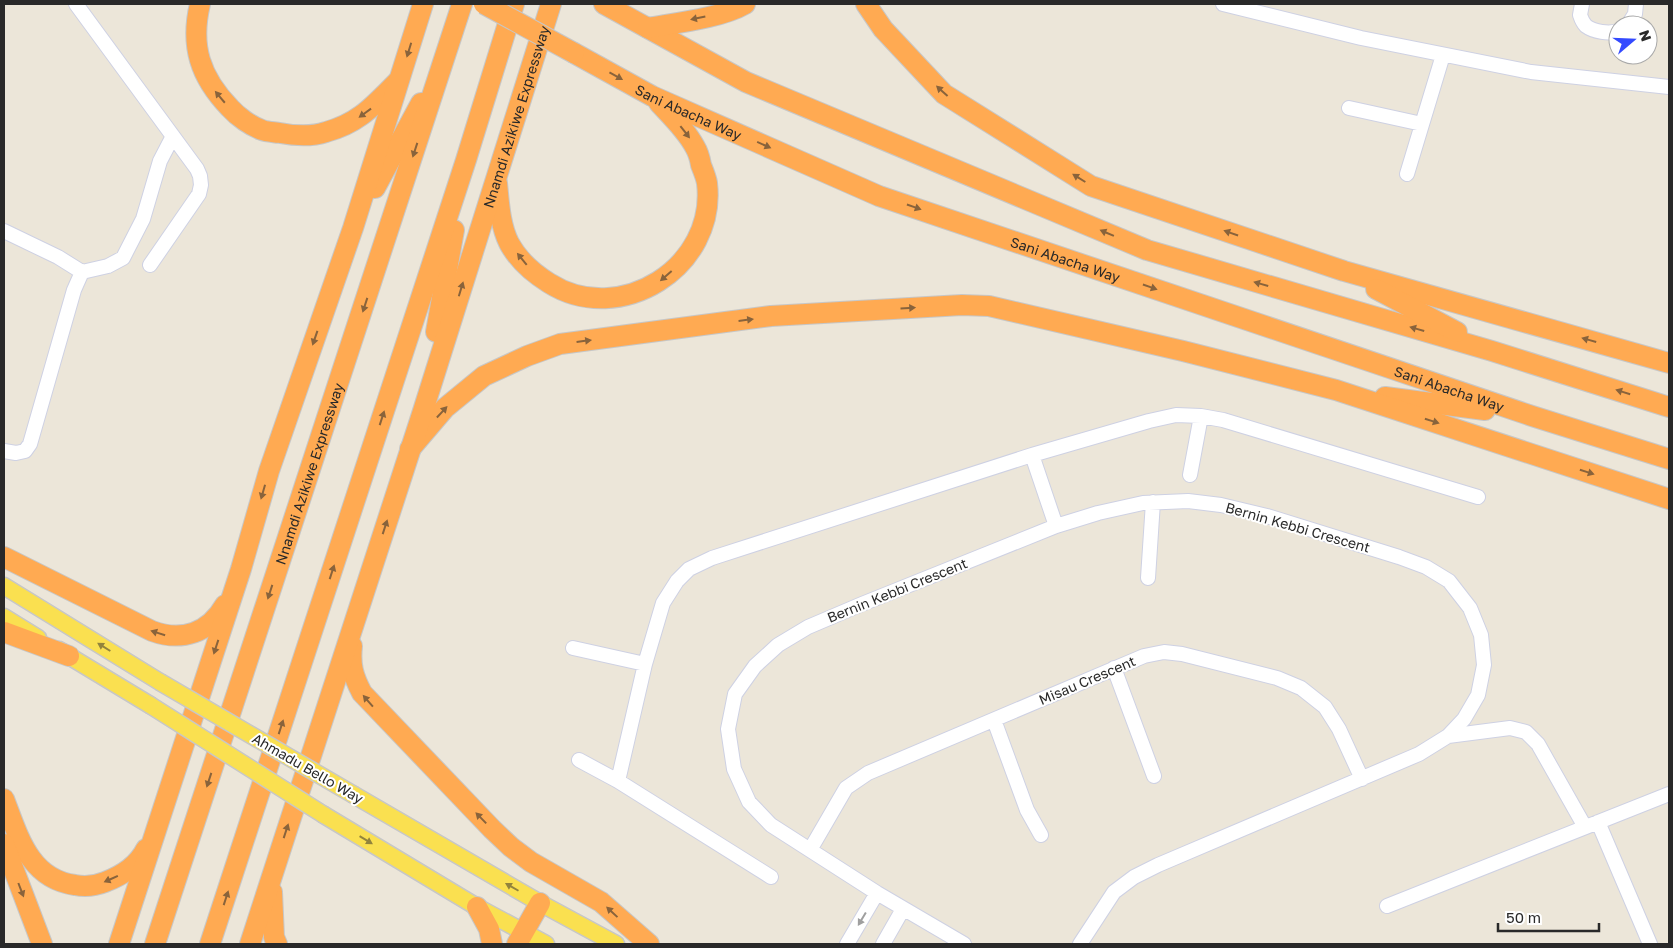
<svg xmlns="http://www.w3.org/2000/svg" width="1673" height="948" font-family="'Golos Text',sans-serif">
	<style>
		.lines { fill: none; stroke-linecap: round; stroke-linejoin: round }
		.minor-casing { stroke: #ced1e3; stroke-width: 16 }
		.major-casing { stroke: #c7c7c7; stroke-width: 19 }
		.highway-casing { stroke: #c7c7c7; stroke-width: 22 }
		.minor { stroke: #fff; stroke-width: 14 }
		.major { stroke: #fae050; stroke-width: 16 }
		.highway { stroke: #ffaa52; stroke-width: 20 }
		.major-bridge-casing { stroke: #c7c7c7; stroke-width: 19; stroke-linecap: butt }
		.highway-bridge-casing { stroke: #c7c7c7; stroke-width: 22; stroke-linecap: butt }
		.major-bridge { stroke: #fae050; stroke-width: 16 }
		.highway-bridge { stroke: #ffaa52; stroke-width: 20 }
		.oneway { fill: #89633b }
		.oneway2 { fill: #92843c }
		.oneway3 { fill: #9f9f9f }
		.labels { text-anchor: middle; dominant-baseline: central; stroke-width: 4; stroke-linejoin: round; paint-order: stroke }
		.street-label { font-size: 14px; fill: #292929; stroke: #fff }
	</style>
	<rect width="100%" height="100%" fill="#ece6d9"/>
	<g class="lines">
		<g class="minor-casing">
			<path id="minor" d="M 76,4 L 197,169 L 200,176 L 201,185 L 199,194 L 150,265
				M 1223,4 L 1361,38 L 1531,72 L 1669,87
				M 1582,4 L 1580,15 C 1581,18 1583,23 1586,26 C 1594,32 1609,34 1618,31
				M 1628,25 L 1635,14 L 1636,4
				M 1349,108 L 1422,124
				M 1407,174 L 1443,55
				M 4,231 L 58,257 L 82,272
				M 4,451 L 16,453 L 25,451 L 30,444 L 74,290 L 82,272 L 108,266 L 123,258 L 143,219 L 160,161 L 173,136
				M 1032,455 L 1056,526
				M 1190,475 L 1201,416
				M 1148,578 L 1153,502
				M 573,648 L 645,664
				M 1114,668 L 1154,776
				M 994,720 L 1027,810 L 1041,835
				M 1448,736 L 1510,728 L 1526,732 L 1538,744 L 1585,827
				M 579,760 L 618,781 L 771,877
				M 618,781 L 645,664 L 663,603 L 677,581 L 689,569 L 712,558 L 1032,455 L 1149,421 L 1176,415 L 1201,416 L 1223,420 L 1478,497
				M 1598,822 L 1650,944
				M 810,850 L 846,788 L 868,773 L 1144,656 L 1164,652 L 1182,654 L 1277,678 L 1301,688 L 1325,707 L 1339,729 L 1362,779
				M 1387,906 L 1669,794
				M 847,944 L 877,893
				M 883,944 L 903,909
				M 964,944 L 877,893 L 771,825 L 749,802 L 734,769 L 728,729 L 735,694 L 755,666 L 778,645 L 808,627 L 862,604 L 1056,526 L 1098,513 L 1143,503 L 1188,501 L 1221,505 L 1267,516 L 1399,557 L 1426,567 L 1449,581 L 1470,608 L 1481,635 L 1484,665 L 1478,695 L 1464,719 L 1448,736 L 1419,754 L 1158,865 L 1134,877 L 1114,892 L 1080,944"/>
		</g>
		<g class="major-casing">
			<path id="major" d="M 4,586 L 160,682
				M 4,617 L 38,638
				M 59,650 L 150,705
				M 354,795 L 540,903 L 616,944
				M 324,815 L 477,907 L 546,944"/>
		</g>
		<g class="highway-casing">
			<g id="highway">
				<path d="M 200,4 C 190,46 200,77 230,108 C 238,117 251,126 262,130 C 267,132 274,132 280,133 C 296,136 311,137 326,132 C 359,123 373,106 397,82"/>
				<path d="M 604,4 L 746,82 L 1147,250 L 1492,351 L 1669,407"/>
				<path d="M 866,4 L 883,29 L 944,94 L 1091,186 L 1344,271 L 1669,363"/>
				<path d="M 648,28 C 676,23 721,18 745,4"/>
				<path id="s1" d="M 574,53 L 652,96 L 879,196 L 1532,416 L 1669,459"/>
				<path d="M 497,183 C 499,203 500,225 509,243 C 518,260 533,273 549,283 C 620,328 717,267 707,183 C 706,177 703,170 701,165 C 700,159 698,152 695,147 C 686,130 672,117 659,103"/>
				<path d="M 375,188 L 421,103"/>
				<path d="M 1376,289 L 1457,332"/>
				<path d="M 436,332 L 454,230"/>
				<path d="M 1385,397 L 1485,410"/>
				<path d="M 410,449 L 445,408 L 484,376 L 527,356 L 560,344 L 771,316 L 962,305 L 989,306 L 1183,351 L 1336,390 L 1669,499"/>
				<path d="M 4,557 L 152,631 C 182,642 209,633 225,605"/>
				<path d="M 4,632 L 69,656"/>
				<path d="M 352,646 C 350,665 353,676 362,693 L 492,829 L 511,847 L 531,862 L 601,902 L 649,944"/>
				<path d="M 4,799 C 18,835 29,879 75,885 C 85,887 95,886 105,882 C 121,876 138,865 146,849"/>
				<path d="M 4,844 L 42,944"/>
				<path d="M 272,892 L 274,937 L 277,944"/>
				<path d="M 477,907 L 489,929 L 492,944"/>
				<path d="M 119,944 L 241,569 L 269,471 L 353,228 L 423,4"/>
				<path id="s2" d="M 155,944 L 462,4"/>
				<path d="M 210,944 L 466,160 L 514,4"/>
				<path id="s3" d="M 250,944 L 423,411 L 551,4"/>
				<path d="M 517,944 L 540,903"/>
			</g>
		</g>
		<use href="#minor" class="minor"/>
		<use href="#major" class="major"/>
		<use href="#highway" class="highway"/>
		<g class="major-bridge-casing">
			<path id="major-bridge" d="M 160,682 L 354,795
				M 150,705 L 324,815"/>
		</g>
		<g class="highway-bridge-casing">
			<path id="highway-bridge" d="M 484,4 L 574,53"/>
		</g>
		<use href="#major-bridge" class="major-bridge"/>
		<use href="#highway-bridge" class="highway-bridge"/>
	</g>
	<defs><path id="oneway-solid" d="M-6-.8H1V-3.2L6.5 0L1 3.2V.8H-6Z" transform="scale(1.25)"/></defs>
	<g class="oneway">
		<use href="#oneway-solid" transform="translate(698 18) rotate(168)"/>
		<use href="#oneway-solid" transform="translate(409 50) rotate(107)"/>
		<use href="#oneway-solid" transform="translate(616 76) rotate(29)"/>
		<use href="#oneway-solid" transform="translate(942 91) rotate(-138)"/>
		<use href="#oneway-solid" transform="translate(220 97) rotate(-130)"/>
		<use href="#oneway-solid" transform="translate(365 113) rotate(144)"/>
		<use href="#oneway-solid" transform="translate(685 132) rotate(52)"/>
		<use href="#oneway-solid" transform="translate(764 145) rotate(24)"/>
		<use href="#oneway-solid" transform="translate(415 150) rotate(108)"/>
		<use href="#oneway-solid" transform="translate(1079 178) rotate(-148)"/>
		<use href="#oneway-solid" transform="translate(914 207) rotate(19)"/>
		<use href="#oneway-solid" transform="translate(1107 233) rotate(-157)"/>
		<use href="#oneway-solid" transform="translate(1231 233) rotate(-161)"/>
		<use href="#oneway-solid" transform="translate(522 259) rotate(-129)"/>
		<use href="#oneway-solid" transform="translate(666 276) rotate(139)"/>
		<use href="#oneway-solid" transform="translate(1261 284) rotate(-164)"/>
		<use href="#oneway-solid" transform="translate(1150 287) rotate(19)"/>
		<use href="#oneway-solid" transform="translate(461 289) rotate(-73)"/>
		<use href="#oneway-solid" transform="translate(365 305) rotate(108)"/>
		<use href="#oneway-solid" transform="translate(908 308) rotate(-3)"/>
		<use href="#oneway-solid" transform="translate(746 320) rotate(-7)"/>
		<use href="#oneway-solid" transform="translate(1417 329) rotate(-164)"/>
		<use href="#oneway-solid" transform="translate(315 338) rotate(109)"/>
		<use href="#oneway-solid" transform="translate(1589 340) rotate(-164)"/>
		<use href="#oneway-solid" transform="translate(584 341) rotate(-7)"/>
		<use href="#oneway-solid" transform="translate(1623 392) rotate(-163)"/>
		<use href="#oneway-solid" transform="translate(442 412) rotate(-47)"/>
		<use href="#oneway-solid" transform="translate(382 418) rotate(-72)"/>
		<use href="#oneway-solid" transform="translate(1432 421) rotate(18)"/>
		<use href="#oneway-solid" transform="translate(1587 472) rotate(18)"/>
		<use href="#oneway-solid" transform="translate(263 492) rotate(106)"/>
		<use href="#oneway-solid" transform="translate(385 527) rotate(-72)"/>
		<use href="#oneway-solid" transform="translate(332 572) rotate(-72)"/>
		<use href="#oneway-solid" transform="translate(270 592) rotate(108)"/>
		<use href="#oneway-solid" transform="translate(158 633) rotate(-162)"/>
		<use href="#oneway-solid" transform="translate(216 647) rotate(108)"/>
		<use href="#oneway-solid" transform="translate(368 701) rotate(-131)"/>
		<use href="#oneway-solid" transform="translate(281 727) rotate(-72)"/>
		<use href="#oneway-solid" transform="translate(209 780) rotate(108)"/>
		<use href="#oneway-solid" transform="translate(481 818) rotate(-134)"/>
		<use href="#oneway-solid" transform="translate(286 831) rotate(-72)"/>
		<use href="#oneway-solid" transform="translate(111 879) rotate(156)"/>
		<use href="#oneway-solid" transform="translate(21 890) rotate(69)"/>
		<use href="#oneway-solid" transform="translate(226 898) rotate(-72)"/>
		<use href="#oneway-solid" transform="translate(612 912) rotate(-137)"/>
	</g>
	<g class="oneway2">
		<use href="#oneway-solid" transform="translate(104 647) rotate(-148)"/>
		<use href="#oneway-solid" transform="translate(366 840) rotate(31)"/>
		<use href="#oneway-solid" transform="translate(512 887) rotate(-150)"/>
	</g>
	<use class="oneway3" href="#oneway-solid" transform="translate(862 919) rotate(121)"/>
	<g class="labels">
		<g class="street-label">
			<text stroke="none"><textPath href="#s1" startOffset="129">Sani Abacha Way</textPath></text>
			<text stroke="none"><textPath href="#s3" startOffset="869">Nnamdi Azikiwe Expressway</textPath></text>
			<text stroke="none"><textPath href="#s1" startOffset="534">Sani Abacha Way</textPath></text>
			<text stroke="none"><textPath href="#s1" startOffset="939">Sani Abacha Way</textPath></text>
			<text stroke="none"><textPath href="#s2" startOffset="495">Nnamdi Azikiwe Expressway</textPath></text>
			<text transform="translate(1298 527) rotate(16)">Bernin Kebbi Crescent</text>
			<text transform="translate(897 590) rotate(-22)">Bernin Kebbi Crescent</text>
			<text transform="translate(1087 680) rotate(-23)">Misau Crescent</text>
			<text transform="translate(308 768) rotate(30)">Ahmadu Bello Way</text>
		</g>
	</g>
	<rect width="1673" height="948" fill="none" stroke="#292929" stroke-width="10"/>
	<g transform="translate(1633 40) rotate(71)"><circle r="24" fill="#ffffff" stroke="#a9a9a9"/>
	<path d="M0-4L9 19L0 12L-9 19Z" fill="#344aff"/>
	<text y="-8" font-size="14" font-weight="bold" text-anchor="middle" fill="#292929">N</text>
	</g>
	<path d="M1498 923v8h101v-8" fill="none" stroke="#292929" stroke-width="2.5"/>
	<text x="1506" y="923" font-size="15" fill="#292929" stroke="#ffffff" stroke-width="4" paint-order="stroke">50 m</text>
</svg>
